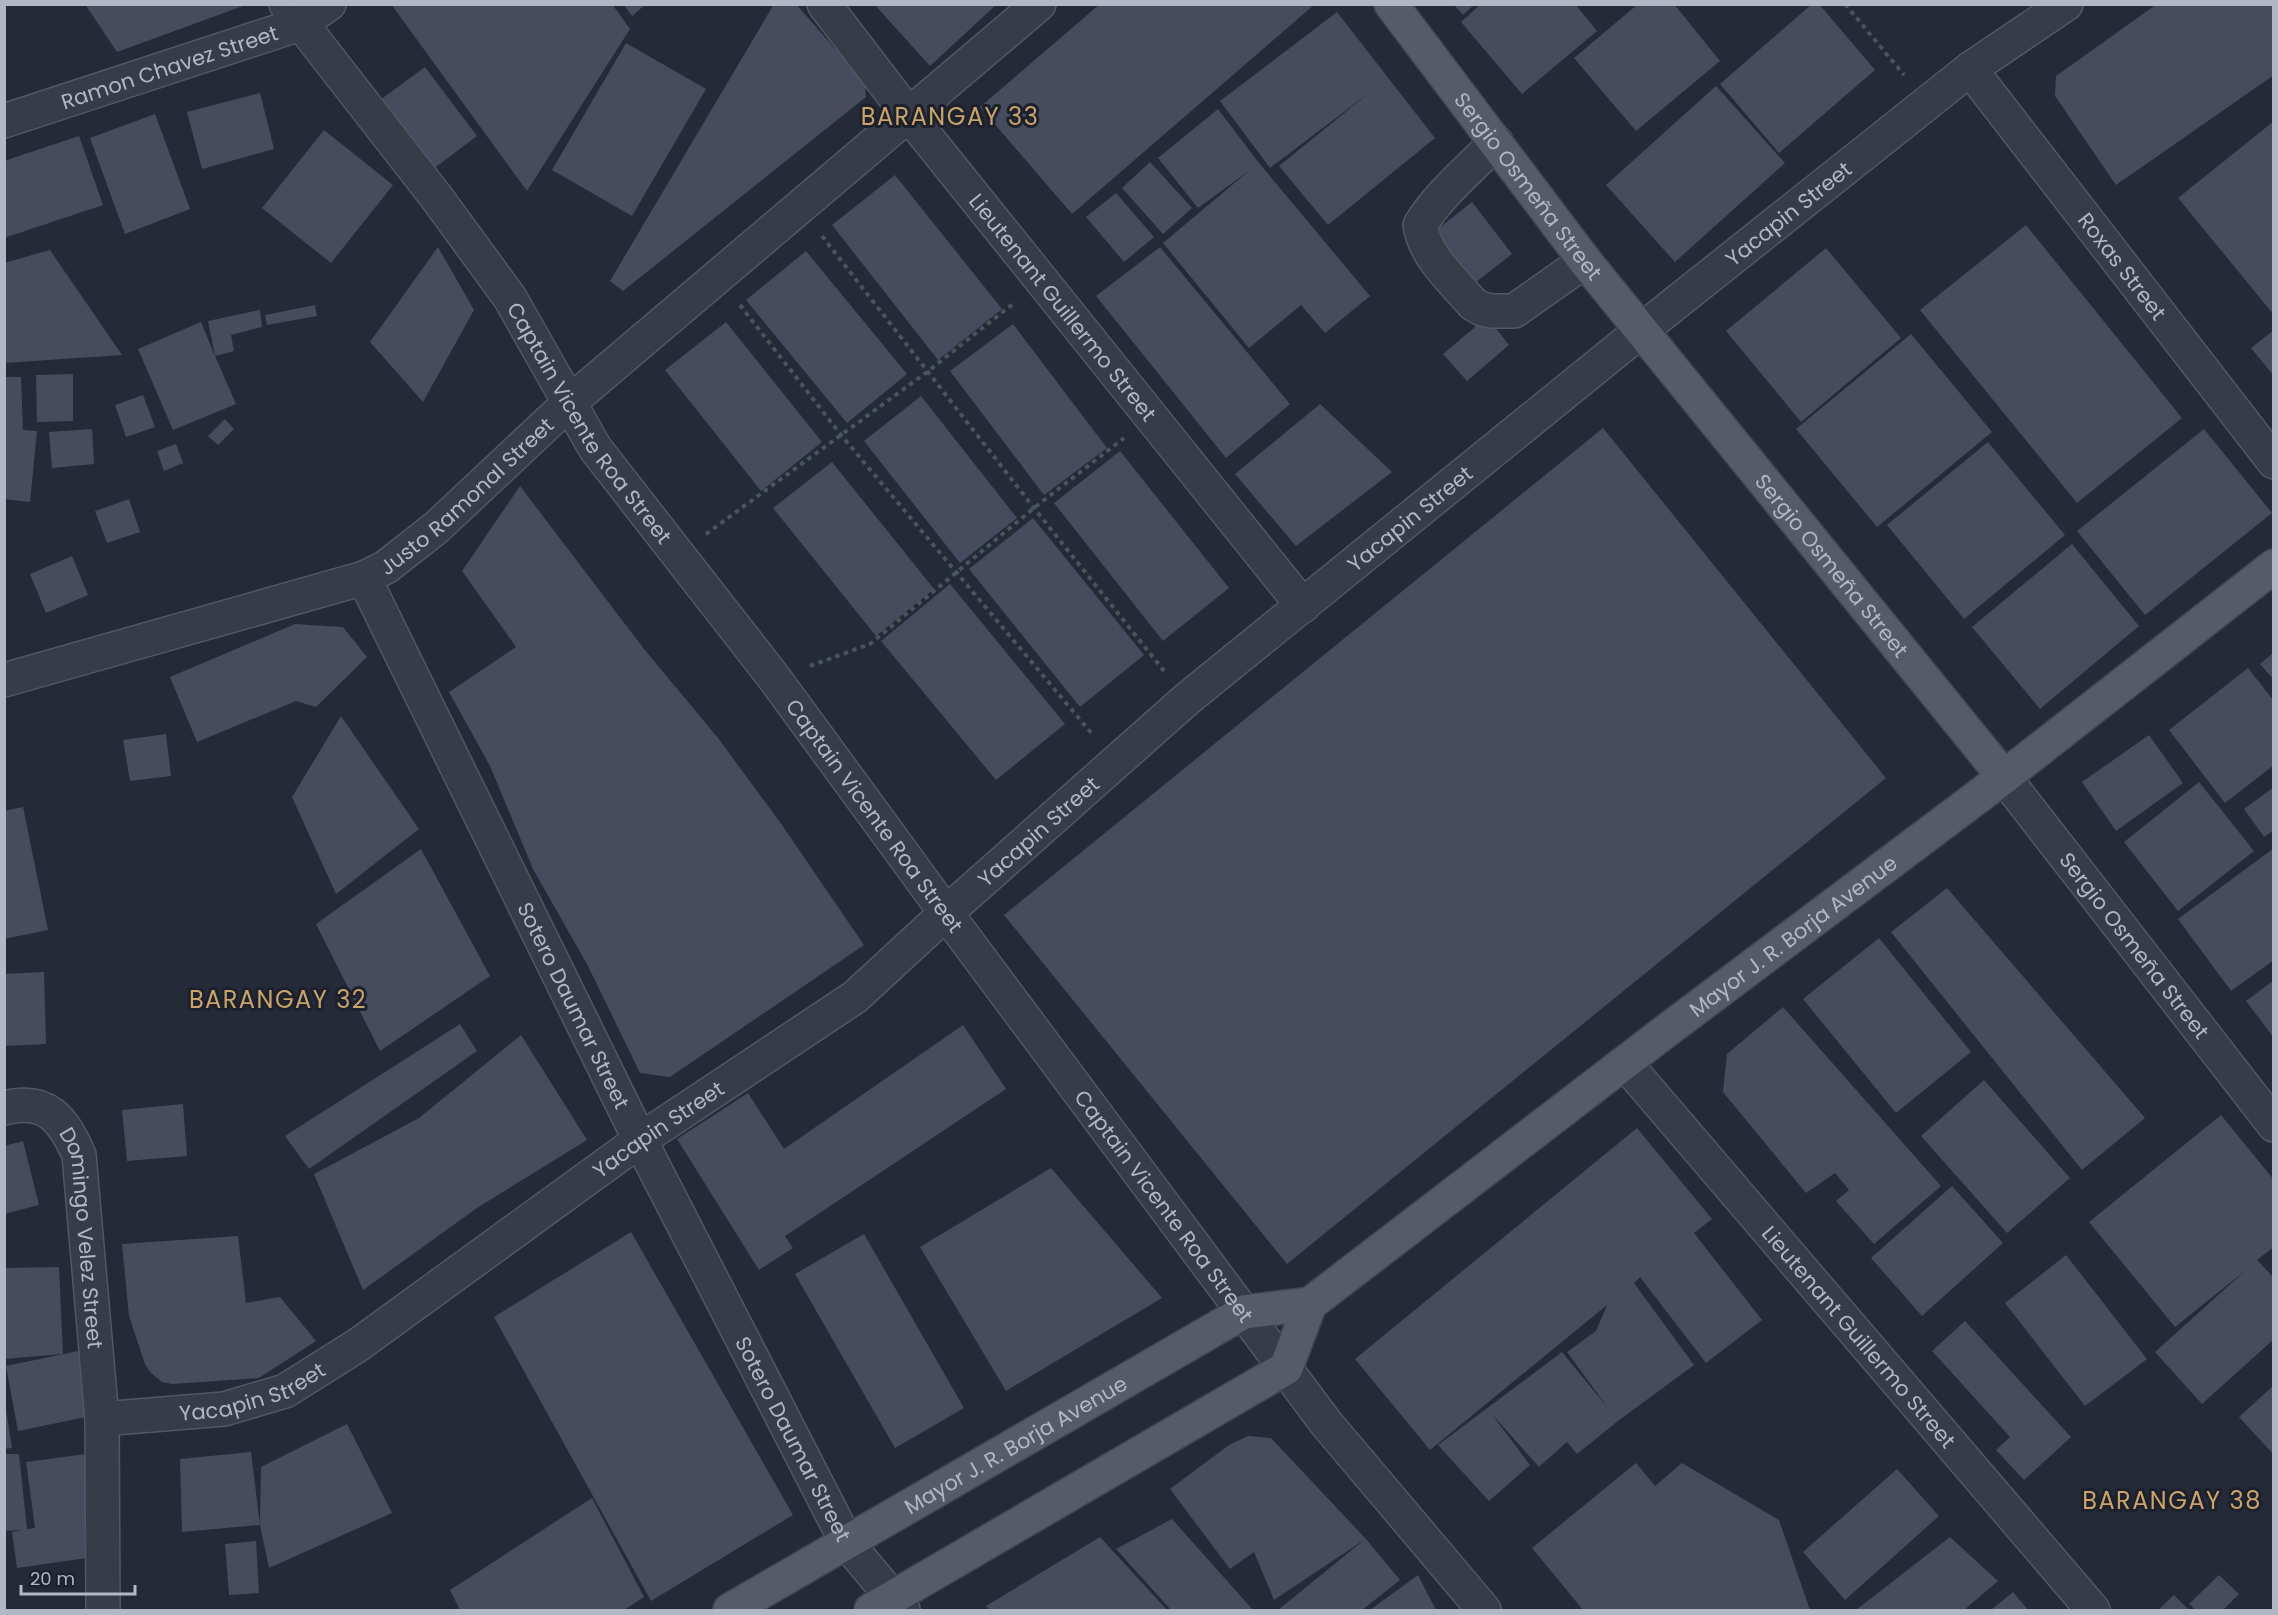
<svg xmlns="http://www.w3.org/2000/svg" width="2278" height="1615" font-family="Poppins,sans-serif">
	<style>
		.building { fill: #464c5d }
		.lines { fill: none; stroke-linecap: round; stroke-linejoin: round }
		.minor-casing { stroke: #535764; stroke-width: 36 }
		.major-casing { stroke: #414552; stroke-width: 36 }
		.path { stroke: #48555b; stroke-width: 4; stroke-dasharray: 4.5 4.5; stroke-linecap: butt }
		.minor { stroke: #383c49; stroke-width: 33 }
		.major { stroke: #565b69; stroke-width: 33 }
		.labels { text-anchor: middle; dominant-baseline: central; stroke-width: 6; stroke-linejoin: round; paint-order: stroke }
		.street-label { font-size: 21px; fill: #b3b7c5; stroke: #1d212e }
		.quarter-label { font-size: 24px; letter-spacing: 1.5px; fill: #c9a369; stroke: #1d212e }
	</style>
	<rect width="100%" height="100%" fill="#242a38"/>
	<path class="building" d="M 85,4 L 242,4 L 243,6 L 117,52 Z
		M 391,4 L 612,4 L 630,29 L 527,191 Z
		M 623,4 L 646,4 L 632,16 Z
		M 774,4 L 796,4 L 865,83 L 866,97 L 623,291 L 610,281 Z
		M 874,4 L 997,4 L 930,66 Z
		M 1100,4 L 1315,4 L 1072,214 L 980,107 Z
		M 1453,4 L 1475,4 L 1463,15 Z
		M 1481,4 L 1575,4 L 1597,31 L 1522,94 L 1461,22 Z
		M 1638,4 L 1674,4 L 1720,61 L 1636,131 L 1574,58 Z
		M 1812,4 L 1819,4 L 1875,70 L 1779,153 L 1720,84 Z
		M 2157,4 L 2274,4 L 2274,75 L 2116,185 L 2055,96 L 2056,76 Z
		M 1337,12 L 1435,138 L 1328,225 L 1279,166 L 1369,93 L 1270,168 L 1220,101 Z
		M 626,43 L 706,89 L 632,216 L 552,170 Z
		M 425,67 L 477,136 L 428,173 L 376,103 Z
		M 1716,86 L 1785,163 L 1675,262 L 1606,185 Z
		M 260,93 L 274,149 L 202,169 L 187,112 Z
		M 1218,109 L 1259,163 L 1370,296 L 1325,333 L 1301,305 L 1249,348 L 1163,243 L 1250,170 L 1198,208 L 1158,158 Z
		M 155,114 L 190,209 L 125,234 L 90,138 Z
		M 2274,121 L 2274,315 L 2178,198 Z
		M 324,130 L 393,185 L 331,263 L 262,208 Z
		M 79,136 L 103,205 L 4,238 L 4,161 Z
		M 1150,162 L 1192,208 L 1163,234 L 1122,188 Z
		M 895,175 L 1002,309 L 938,360 L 832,225 Z
		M 1116,193 L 1154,237 L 1124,262 L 1086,217 Z
		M 1472,202 L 1512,254 L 1453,300 L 1412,249 Z
		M 2026,225 L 2182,418 L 2077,503 L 1920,310 Z
		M 438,247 L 474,310 L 423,402 L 370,342 Z
		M 1160,247 L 1290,404 L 1226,458 L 1096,296 Z
		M 1826,248 L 1901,338 L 1801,422 L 1726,331 Z
		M 50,250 L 122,355 L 4,363 L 4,263 Z
		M 806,251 L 907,374 L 847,423 L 746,300 Z
		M 315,305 L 317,316 L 267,325 L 265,315 Z
		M 260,310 L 262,327 L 231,335 L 234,351 L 215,356 L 236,404 L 173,430 L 138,349 L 201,322 L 215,356 L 208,321 Z
		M 1487,317 L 1509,345 L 1467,381 L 1443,354 Z
		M 726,322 L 822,442 L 761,491 L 665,370 Z
		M 1013,324 L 1107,448 L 1044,495 L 950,371 Z
		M 2274,330 L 2274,376 L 2251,348 Z
		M 1911,334 L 1992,432 L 1877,527 L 1796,429 Z
		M 73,374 L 73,421 L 37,422 L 36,375 Z
		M 4,377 L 21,377 L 23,430 L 37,431 L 30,502 L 4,499 Z
		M 143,395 L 155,427 L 126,437 L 115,405 Z
		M 921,396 L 1017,518 L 960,563 L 864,441 Z
		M 1320,404 L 1392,472 L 1296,546 L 1235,474 Z
		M 225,419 L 234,429 L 218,445 L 208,436 Z
		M 1603,428 L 1886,778 L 1287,1264 L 1004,915 Z
		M 92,429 L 94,464 L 52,468 L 49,432 Z
		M 2204,429 L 2272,513 L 2145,615 L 2077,531 Z
		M 1988,442 L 2065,535 L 1964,619 L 1887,525 Z
		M 176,444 L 183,463 L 164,471 L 157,451 Z
		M 1120,451 L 1229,588 L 1163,641 L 1054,503 Z
		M 832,462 L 934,589 L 876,636 L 773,508 Z
		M 520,486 L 644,649 L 718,738 L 782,825 L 864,945 L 670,1077 L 640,1073 L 588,966 L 533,869 L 490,766 L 449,692 L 516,647 L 462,571 Z
		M 129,499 L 140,532 L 107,543 L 95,511 Z
		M 1033,518 L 1144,655 L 1080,707 L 969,569 Z
		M 2072,544 L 2139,626 L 2040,709 L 1972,627 Z
		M 72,556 L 88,595 L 46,613 L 30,574 Z
		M 950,584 L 1065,724 L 996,780 L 881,641 Z
		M 295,624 L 343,627 L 367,657 L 316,707 L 296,701 L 197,742 L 170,677 Z
		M 2274,652 L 2274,680 L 2260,664 Z
		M 2248,668 L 2274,701 L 2274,765 L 2225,803 L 2169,730 Z
		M 341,716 L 419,829 L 336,894 L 292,797 Z
		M 166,734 L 171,776 L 130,781 L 123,740 Z
		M 2149,735 L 2183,783 L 2116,831 L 2082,782 Z
		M 2199,782 L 2254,851 L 2178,911 L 2124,842 Z
		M 2274,787 L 2274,830 L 2264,837 L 2244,809 Z
		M 23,807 L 48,930 L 4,939 L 4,811 Z
		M 2274,848 L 2274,960 L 2231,991 L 2178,919 Z
		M 421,849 L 490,976 L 380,1051 L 316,924 Z
		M 1947,888 L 2145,1118 L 2082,1170 L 1891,932 Z
		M 1879,938 L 1971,1052 L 1896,1113 L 1803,999 Z
		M 44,972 L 46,1044 L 4,1046 L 4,974 Z
		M 2274,980 L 2274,1038 L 2246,1001 Z
		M 1783,1007 L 1941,1186 L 1874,1244 L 1836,1201 L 1849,1190 L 1835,1173 L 1806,1193 L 1723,1092 L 1727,1054 Z
		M 460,1024 L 477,1051 L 309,1169 L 285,1136 Z
		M 963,1025 L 1006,1089 L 785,1236 L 793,1248 L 759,1270 L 677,1139 L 748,1093 L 784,1149 Z
		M 521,1035 L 587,1140 L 477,1208 L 363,1290 L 314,1174 L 419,1118 Z
		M 1984,1080 L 2070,1178 L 2007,1233 L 1921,1136 Z
		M 183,1104 L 187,1156 L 127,1161 L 122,1110 Z
		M 2221,1115 L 2274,1180 L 2274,1247 L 2257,1260 L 2274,1278 L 2274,1339 L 2202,1404 L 2155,1352 L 2246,1270 L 2175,1327 L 2089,1222 Z
		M 1637,1128 L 1712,1219 L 1694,1233 L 1762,1320 L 1706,1363 L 1640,1277 L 1634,1283 L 1694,1365 L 1618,1421 L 1577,1454 L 1567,1442 L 1539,1467 L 1491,1413 L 1530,1465 L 1489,1501 L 1438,1445 L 1562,1352 L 1608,1408 L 1567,1352 L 1596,1331 L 1607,1305 L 1430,1450 L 1355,1359 Z
		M 23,1141 L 39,1205 L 4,1214 L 4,1146 Z
		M 1051,1168 L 1162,1298 L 1006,1391 L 920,1247 Z
		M 1952,1186 L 2003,1243 L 1922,1316 L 1871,1258 Z
		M 631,1232 L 793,1515 L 651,1601 L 494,1317 Z
		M 864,1234 L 964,1408 L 895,1448 L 795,1274 Z
		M 238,1236 L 246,1303 L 280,1297 L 316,1341 L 259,1378 L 172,1384 L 162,1382 L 150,1372 L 145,1364 L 129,1316 L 122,1244 Z
		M 2066,1255 L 2147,1359 L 2085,1406 L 2005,1303 Z
		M 59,1267 L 63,1354 L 4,1359 L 4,1268 Z
		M 1965,1321 L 2071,1437 L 2024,1480 L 1996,1450 L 2010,1437 L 1932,1351 Z
		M 83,1350 L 96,1415 L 18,1431 L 6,1366 Z
		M 2274,1385 L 2274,1455 L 2239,1417 Z
		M 5,1403 L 12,1448 L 5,1449 Z
		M 347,1424 L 392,1513 L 269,1568 L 260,1525 L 182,1532 L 180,1459 L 251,1452 L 260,1525 L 261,1467 Z
		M 1248,1436 L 1271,1438 L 1366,1539 L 1400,1580 L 1362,1610 L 1278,1610 L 1364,1540 L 1274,1600 L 1254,1552 L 1230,1569 L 1170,1489 L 1229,1445 Z
		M 4,1454 L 19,1454 L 27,1529 L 35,1528 L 26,1462 L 86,1454 L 101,1556 L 17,1568 L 12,1532 L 22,1530 L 4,1531 Z
		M 1636,1463 L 1655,1486 L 1682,1463 L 1779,1520 L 1810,1610 L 1583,1610 L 1532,1548 Z
		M 1897,1469 L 1939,1516 L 1845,1600 L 1803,1552 Z
		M 592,1498 L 644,1597 L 624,1610 L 460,1610 L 450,1590 Z
		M 1172,1519 L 1253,1610 L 1171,1610 L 1116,1549 Z
		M 1100,1537 L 1167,1610 L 990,1610 L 986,1606 Z
		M 1950,1537 L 1998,1581 L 1964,1610 L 1856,1610 Z
		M 256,1541 L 259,1593 L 229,1595 L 225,1544 Z
		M 1418,1575 L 1436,1610 L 1370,1610 Z
		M 2219,1575 L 2239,1594 L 2223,1610 L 2196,1610 L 2189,1604 Z
		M 2013,1592 L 2028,1610 L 1991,1610 Z
		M 2174,1595 L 2189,1610 L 2158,1610 Z"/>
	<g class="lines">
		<g class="minor-casing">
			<g id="minor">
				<path id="s1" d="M 286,4 L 437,198 L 510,298 L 595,448 L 775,679 L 946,913 L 1326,1423 L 1484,1610"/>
				<path id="s2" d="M 824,4 L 908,114 L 1303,606"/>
				<path id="s3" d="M 1970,69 L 2274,462"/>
				<path id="s4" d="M 4,121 L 300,24 L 329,4"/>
				<path d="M 1496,142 C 1470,169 1440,193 1420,225 C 1425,257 1453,280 1473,304 L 1482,309 L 1492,311 L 1514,311 L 1585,261"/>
				<path id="s5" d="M 364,578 L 640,1140 L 847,1543 L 903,1610"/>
				<path id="s6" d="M 4,680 L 364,578 L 386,567 L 437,527 L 570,402 L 1039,4"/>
				<path id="s7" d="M 2004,777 L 2274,1125"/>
				<path id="s8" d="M 1625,1063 L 2093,1610"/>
				<path id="s9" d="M 4,1108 C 47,1097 63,1119 79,1155 L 102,1419 L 103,1610"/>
				<path id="s10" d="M 102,1419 L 224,1409 L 285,1391 L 358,1345 L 640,1140 L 855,997 L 946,913 L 1187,699 L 1643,329 L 1970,69 L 2066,4"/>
			</g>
		</g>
		<g class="major-casing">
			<g id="major">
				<path id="s11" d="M 1391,4 L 1585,261 L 2004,777"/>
				<path id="s12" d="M 730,1610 L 1244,1312 L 1310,1304 L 1662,1034 L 2004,777 L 2274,566"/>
				<path d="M 871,1610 L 1286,1368 L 1310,1304"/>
			</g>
		</g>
		<path class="path" d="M 1845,4 L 1904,75
			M 822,236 L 1034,508 L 1164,671
			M 740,305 L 841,435 L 1093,735
			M 706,534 L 927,372 L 1014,303
			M 810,666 L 870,644 L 1034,508 L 1124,438"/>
		<use href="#minor" class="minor"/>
		<use href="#major" class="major"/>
	</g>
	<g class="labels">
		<g class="street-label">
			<text stroke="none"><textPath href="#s4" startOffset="174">Ramon Chavez Street</textPath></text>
			<text stroke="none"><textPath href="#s11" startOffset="228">Sergio Osmeña Street</textPath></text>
			<text stroke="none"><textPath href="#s10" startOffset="2098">Yacapin Street</textPath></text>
			<text stroke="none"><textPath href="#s3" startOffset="249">Roxas Street</textPath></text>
			<text stroke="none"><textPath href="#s2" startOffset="386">Lieutenant Guillermo Street</textPath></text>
			<text stroke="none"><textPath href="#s1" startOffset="518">Captain Vicente Roa Street</textPath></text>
			<text stroke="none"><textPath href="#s6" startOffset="506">Justo Ramonal Street</textPath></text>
			<text stroke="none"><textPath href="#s10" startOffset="1612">Yacapin Street</textPath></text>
			<text stroke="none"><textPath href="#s11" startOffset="714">Sergio Osmeña Street</textPath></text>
			<text stroke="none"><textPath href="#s1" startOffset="1004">Captain Vicente Roa Street</textPath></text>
			<text stroke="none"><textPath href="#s10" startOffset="1126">Yacapin Street</textPath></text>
			<text stroke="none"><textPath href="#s12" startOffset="1268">Mayor J. R. Borja Avenue</textPath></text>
			<text stroke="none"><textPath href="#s7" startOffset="213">Sergio Osmeña Street</textPath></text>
			<text stroke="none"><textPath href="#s5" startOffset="476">Sotero Daumar Street</textPath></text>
			<text stroke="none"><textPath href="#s10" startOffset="642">Yacapin Street</textPath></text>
			<text stroke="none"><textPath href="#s1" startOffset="1490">Captain Vicente Roa Street</textPath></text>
			<text stroke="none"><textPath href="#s9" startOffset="182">Domingo Velez Street</textPath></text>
			<text stroke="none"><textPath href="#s8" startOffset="360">Lieutenant Guillermo Street</textPath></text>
			<text stroke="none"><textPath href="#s10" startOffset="154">Yacapin Street</textPath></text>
			<text stroke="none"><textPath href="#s5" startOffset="962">Sotero Daumar Street</textPath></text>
			<text stroke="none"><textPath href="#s12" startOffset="330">Mayor J. R. Borja Avenue</textPath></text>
		</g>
		<g class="quarter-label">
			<text x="950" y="116">BARANGAY 33</text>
			<text x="278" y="999">BARANGAY 32</text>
			<text x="2172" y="1500">BARANGAY 38</text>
		</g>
	</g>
	<rect width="2278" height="1615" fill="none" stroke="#b3b7c5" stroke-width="12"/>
	<path d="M21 1585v9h114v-9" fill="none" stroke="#b3b7c5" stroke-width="3"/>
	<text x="30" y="1585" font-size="18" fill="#b3b7c5" stroke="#1d212e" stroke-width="4.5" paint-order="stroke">20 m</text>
</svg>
